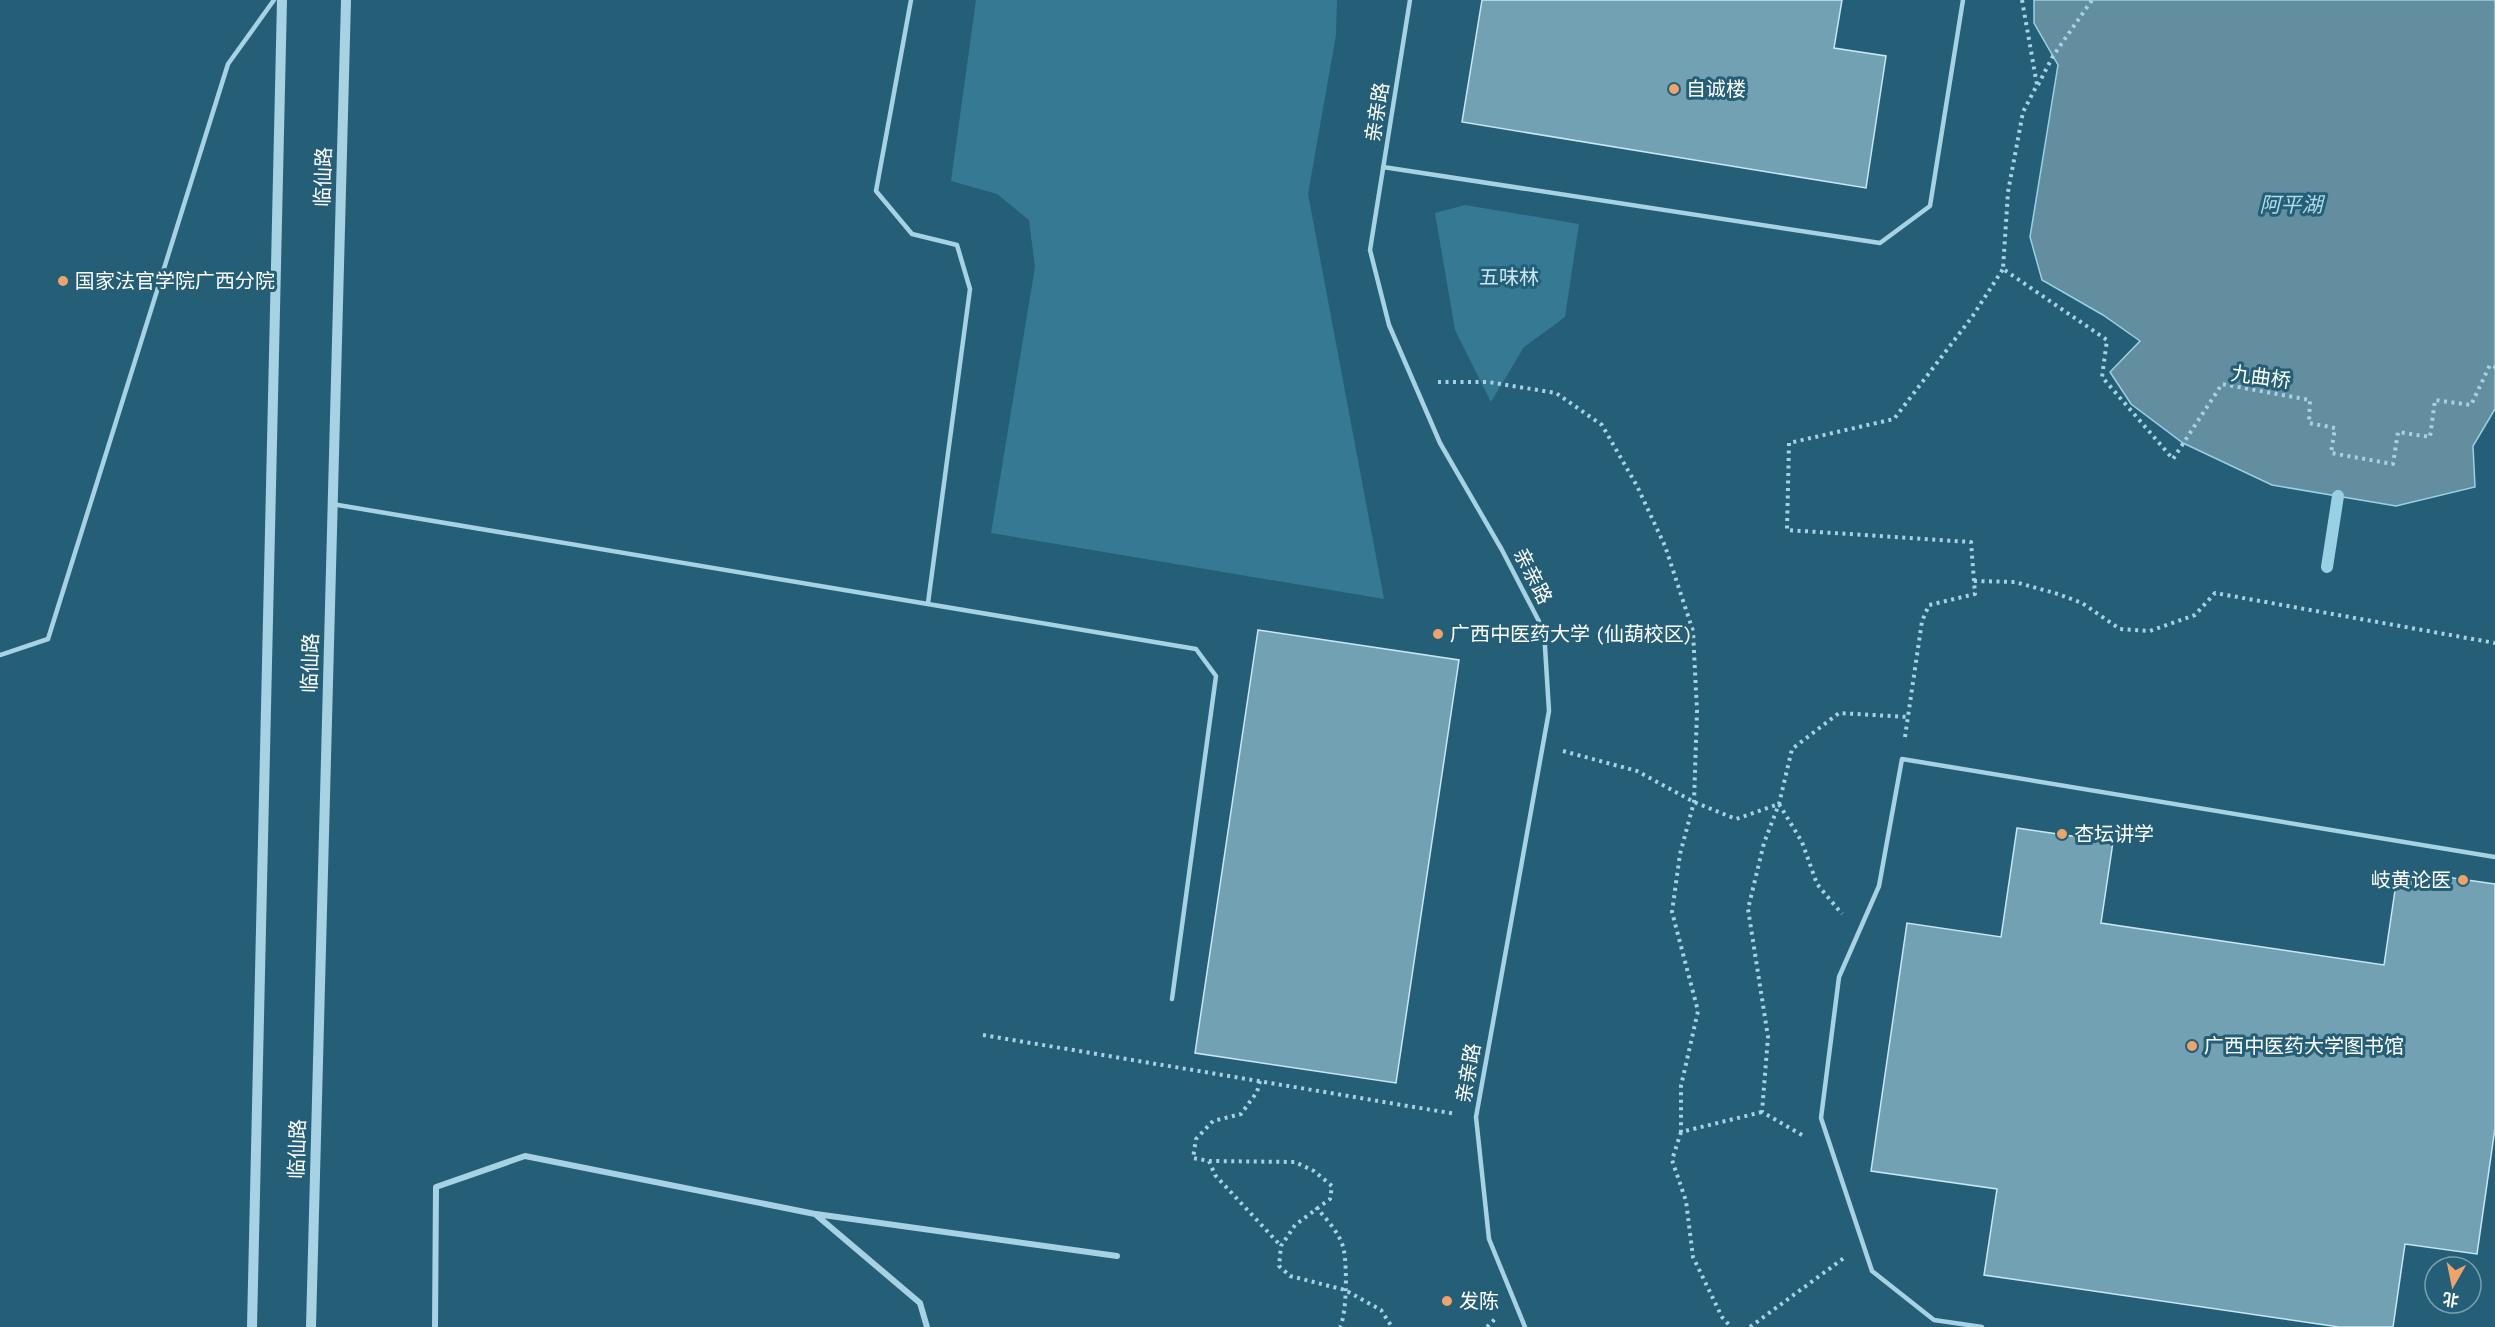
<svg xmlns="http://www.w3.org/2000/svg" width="2495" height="1327" font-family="'Work Sans','Noto Sans SC',sans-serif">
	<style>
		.green { fill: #357993 }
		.water { fill: #628e9f; stroke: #9ad0e4; stroke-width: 1.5 }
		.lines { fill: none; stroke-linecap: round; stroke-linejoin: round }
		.stream { stroke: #9ad0e4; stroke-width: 12 }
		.building { fill: #72a1b4; stroke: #c8e7f3; stroke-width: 1.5 }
		.path { stroke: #a6d2e3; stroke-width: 4; stroke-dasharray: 3 4.5; stroke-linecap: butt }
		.service { stroke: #a6d2e3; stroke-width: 4.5 }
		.minor { stroke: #a6d2e3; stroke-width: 6 }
		.tertiary { stroke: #a6d2e3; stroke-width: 10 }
		.poi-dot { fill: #eda36a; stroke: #245f77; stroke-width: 2 }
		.labels { text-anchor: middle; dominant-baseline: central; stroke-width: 6; stroke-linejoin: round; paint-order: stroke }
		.poi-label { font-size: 20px; fill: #fff; stroke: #245f77; text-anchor: start }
		.street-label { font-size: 20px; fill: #fff; stroke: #245f77 }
		.park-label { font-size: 20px; fill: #c8e7f3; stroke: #245f77 }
		.water-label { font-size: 21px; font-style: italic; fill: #b0dbeb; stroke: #245f77 }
	</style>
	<rect width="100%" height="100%" fill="#245f77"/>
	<path class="green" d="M 976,0 L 1337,0 L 1336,35 L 1308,194 L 1384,599 L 991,533 L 1035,267 L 1029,220 L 997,194 L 951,181 Z
		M 1465,205 L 1579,224 L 1565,317 L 1524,347 L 1491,402 L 1455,330 L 1435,213 Z"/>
	<path class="water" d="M 2034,0 L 2495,0 L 2495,409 L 2473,446 L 2475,487 L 2396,506 L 2272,485 L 2183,443 L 2131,404 L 2110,372 L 2140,341 L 2103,315 L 2042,280 L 2030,237 L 2058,65 L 2034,23 Z"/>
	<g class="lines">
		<path class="stream" d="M 2327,567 L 2338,496"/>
	</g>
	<path class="building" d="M 1482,0 L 1842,0 L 1834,48 L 1886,56 L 1866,188 L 1462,122 Z
		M 1258,630 L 1459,660 L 1396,1083 L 1195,1053 Z
		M 2017,828 L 2113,842 L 2101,923 L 2384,965 L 2398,870 L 2495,884 L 2495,1128 L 2477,1254 L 2405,1244 L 2393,1327 L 2339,1327 L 1984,1275 L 1997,1189 L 1871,1171 L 1907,923 L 2001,937 Z"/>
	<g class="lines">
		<path class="path" d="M 2022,0 L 2037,85 L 2023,112 L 2008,192 L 2003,269 L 2107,340 L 2102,377 L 2173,459 L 2222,384 L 2310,400 L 2309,423 L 2335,428 L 2331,453 L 2393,464 L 2398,432 L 2430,437 L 2435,400 L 2471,405 L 2490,365 L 2495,367
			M 2038,85 L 2053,56 L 2092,0
			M 1438,382 L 1488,382 L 1556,393 L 1602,425 L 1637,486 L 1665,546 L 1693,631 L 1697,711 L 1694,802 L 1680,854 L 1672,912 L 1698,1011 L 1681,1086 L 1681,1132 L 1762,1112
			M 1974,581 L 2015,582 L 2058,594 L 2082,603 L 2120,629 L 2150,631 L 2195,615 L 2215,593 L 2495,643
			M 1905,737 L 1922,621 L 1929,605 L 1975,594 L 1971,542 L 1787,530 L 1789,443 L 1894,419 L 1972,317 L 2003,269
			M 1563,751 L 1637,771 L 1694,802 L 1736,819 L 1779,804 L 1802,842 L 1817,884 L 1842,914
			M 983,1035 L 1456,1114
			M 1260,1081 L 1257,1092 L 1241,1114 L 1213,1121 L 1196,1139 L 1193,1158 L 1209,1161 L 1295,1162 L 1314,1171 L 1332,1186 L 1330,1199 L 1295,1225 L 1281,1246 L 1279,1266 L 1290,1276 L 1345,1290 L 1381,1310 L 1392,1327
			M 1681,1132 L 1672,1160 L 1686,1201 L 1693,1257 L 1722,1317 L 1731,1327
			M 1802,1135 L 1762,1112 L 1768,1037 L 1748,909 L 1764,843 L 1779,804 L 1792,749 L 1839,713 L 1908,717
			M 1209,1161 L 1215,1175 L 1281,1246
			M 1316,1207 C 1327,1220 1341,1234 1344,1251 C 1347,1267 1347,1313 1340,1327
			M 1487,1327 L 1497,1317
			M 1750,1327 L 1844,1258"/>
		<path class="service" d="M 911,0 L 876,191 L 912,234 L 957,245 L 970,289 L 928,603
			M 1410,0 L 1370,250 L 1389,325 L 1440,443 L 1502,550 L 1544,631 L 1549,711 L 1476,1117 L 1489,1239 L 1525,1327
			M 1383,167 L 1880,243 L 1930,206 L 1963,0
			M 332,504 L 1196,649 L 1216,676 L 1172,999
			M 0,655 L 48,639 L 228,64 L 274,0
			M 1982,1327 L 1934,1320 L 1872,1271 L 1821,1118 L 1839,977 L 1879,886 L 1902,759 L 2495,857"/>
		<path class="minor" d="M 816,1214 L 1117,1256
			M 435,1327 L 436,1187 L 525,1156 L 815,1214 L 920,1303 L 927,1327"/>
		<path class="tertiary" d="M 252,1327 L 282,0
			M 311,1327 L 346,0"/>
	</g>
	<g class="poi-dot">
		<circle cx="1674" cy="89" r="6"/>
		<circle cx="63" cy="281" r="6"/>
		<circle cx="1438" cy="634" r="6"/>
		<circle cx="2062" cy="834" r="6"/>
		<circle cx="2463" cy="880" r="6"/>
		<circle cx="2192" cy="1046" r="6"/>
		<circle cx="1447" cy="1301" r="6"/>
	</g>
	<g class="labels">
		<g class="poi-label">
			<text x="1686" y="89">自诚楼</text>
			<text x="75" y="281">国家法官学院广西分院</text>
			<text x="1450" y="634">广西中医药大学 (仙葫校区)</text>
			<text x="2074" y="834">杏坛讲学</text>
			<text x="2451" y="880" text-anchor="end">岐黄论医</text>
			<text x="2204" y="1046">广西中医药大学图书馆</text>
			<text x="1459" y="1301">发陈</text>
		</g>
		<g class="street-label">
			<text transform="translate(1377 112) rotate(-81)">亲亲路</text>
			<text transform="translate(323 177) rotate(-88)">临仙路</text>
			<text transform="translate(2261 377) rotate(8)">九曲桥</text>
			<text transform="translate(1533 576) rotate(63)">亲亲路</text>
			<text transform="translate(310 663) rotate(-88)">临仙路</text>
			<text transform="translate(1468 1073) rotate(-80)">亲亲路</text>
			<text transform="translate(297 1149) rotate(-88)">临仙路</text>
		</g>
		<g class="park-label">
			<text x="1509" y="277">五味林</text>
		</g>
		<g class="water-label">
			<text x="2291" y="204">阿平湖</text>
		</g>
	</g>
	<g transform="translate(2453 1285) rotate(189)"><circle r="28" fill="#245f77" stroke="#7c9fad" stroke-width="1.5"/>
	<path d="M0-4.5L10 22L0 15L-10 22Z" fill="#eda36a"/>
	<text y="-9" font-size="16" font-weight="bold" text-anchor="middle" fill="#ffffff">北</text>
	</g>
</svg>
